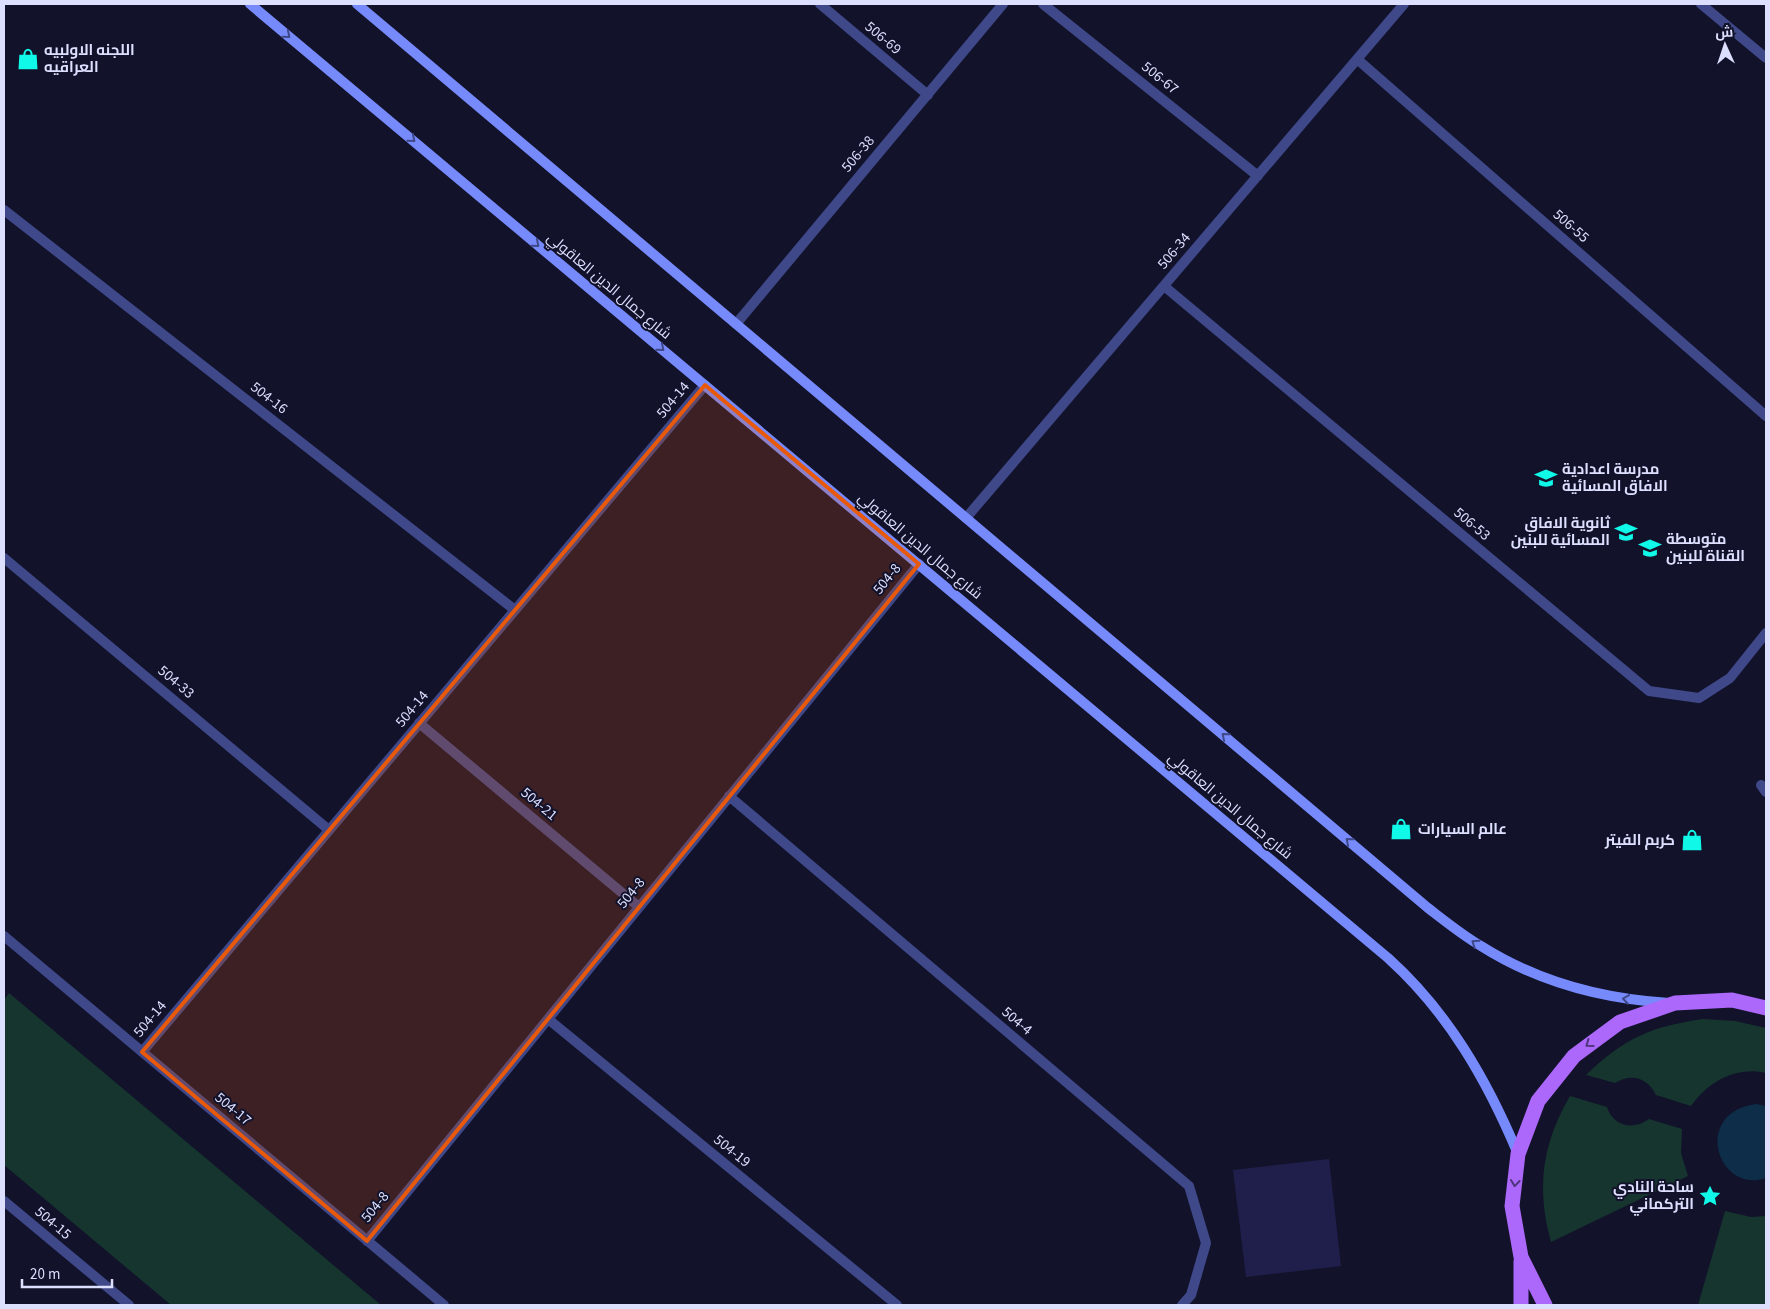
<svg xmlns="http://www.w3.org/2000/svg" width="1770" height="1309" font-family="'Source Sans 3',Cairo,sans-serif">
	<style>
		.green { fill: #15352e }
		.water { fill: #0d2d49 }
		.building { fill: #201f4b }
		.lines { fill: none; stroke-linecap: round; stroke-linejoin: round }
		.lane { stroke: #3f4888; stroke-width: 10 }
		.street { stroke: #3f4888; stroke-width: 10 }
		.secondary { stroke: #778afb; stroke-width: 10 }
		.primary { stroke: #ab68fa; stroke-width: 15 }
		.oneway { stroke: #3f4889 }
		.oneway2 { stroke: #4f347e }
		.marked { fill: #e8590c; fill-opacity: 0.2; stroke: #e8590c; stroke-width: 4; stroke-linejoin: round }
		.labels { text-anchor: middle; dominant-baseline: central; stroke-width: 4; stroke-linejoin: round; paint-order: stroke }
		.street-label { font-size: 15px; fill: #dddffe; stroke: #12122b }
		.poi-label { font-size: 15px; font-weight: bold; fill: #dddffe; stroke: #12122b; text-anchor: start }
	</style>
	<rect width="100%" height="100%" fill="#12122b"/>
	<path class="green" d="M 9,993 L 381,1305 L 171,1305 L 4,1165 L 4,1000 Z
		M 1703,1019 L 1735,1021 L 1766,1028 L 1766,1073 C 1736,1066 1708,1082 1691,1106 L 1656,1095 C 1647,1077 1631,1073 1615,1083 L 1586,1075 C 1625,1038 1649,1027 1703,1019 Z
		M 1570,1096 L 1607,1107 C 1613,1126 1633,1131 1649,1119 L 1682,1129 L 1681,1153 L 1688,1176 L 1551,1242 C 1536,1188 1542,1144 1570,1096 Z
		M 1725,1211 L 1751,1217 L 1766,1216 L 1766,1305 L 1698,1305 Z"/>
	<path class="water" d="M 1756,1104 L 1766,1106 L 1766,1178 C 1718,1195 1691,1113 1756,1104 Z"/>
	<path class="building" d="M 1329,1159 L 1341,1266 L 1246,1277 L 1233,1170 Z"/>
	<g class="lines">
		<path class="lane" d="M 1761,785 L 1766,792"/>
		<path class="street" d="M 820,4 L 928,95
			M 1043,4 L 1258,176
			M 1701,4 L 1766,58
			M 1357,59 L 1766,416
			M 4,210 L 515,610
			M 1164,286 L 1649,691 L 1699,698 L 1730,678 L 1766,633
			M 736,324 L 1003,4
			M 966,518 L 1404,4
			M 4,558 L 329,830
			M 419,723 L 639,907
			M 729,796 L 1189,1186 L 1206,1243 L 1191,1295 L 1182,1305
			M 4,936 L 444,1305
			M 548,1019 L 897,1305
			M 142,1052 L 705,385
			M 4,1201 L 129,1305
			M 367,1241 L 919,564"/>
		<path class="secondary" d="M 250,4 L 1388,958 C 1448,1012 1487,1080 1518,1154
			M 357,4 L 1428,908 C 1445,921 1462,935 1481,946 C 1538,982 1602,999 1669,1003"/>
		<path class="primary" d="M 1521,1305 L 1521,1261
			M 1545,1305 L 1521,1257 L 1512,1206 L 1518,1154 L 1538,1101 L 1574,1056 L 1620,1022 L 1675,1003 L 1732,1000 L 1766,1008"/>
	</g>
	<defs><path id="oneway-chevron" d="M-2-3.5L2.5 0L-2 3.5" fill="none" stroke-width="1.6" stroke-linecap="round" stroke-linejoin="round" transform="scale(1.25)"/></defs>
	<g class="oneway">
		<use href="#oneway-chevron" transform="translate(287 35) rotate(40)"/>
		<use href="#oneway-chevron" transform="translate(412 139) rotate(40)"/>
		<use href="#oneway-chevron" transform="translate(536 244) rotate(40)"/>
		<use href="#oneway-chevron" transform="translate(661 348) rotate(40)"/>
		<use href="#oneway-chevron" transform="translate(1225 736) rotate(-140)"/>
		<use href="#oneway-chevron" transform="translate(1349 841) rotate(-140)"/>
		<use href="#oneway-chevron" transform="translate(1475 943) rotate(-146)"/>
		<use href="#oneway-chevron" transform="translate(1626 999) rotate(-172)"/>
	</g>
	<g class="oneway2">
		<use href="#oneway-chevron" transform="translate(1589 1044) rotate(144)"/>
		<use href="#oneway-chevron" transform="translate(1515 1183) rotate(96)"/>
	</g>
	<path class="marked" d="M 705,385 L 919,564 L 367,1241 L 142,1052 Z"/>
	<defs>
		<g id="shop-bare" transform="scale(1.725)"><path d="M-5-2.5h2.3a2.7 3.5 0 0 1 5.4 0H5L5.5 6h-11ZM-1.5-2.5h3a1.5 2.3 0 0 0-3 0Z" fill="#10f8e7" stroke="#12122b" stroke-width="2.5" paint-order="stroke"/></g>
		<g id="school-bare" transform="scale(1.725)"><path d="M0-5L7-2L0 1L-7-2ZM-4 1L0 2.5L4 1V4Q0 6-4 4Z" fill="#10f8e7" stroke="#12122b" stroke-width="2.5" paint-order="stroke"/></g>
		<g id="sight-bare" transform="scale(1.725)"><path d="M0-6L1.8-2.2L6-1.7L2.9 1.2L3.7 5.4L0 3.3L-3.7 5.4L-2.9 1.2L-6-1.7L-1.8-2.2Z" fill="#10f8e7" stroke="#12122b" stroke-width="2.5" paint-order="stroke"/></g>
	</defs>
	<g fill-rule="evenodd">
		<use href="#shop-bare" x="28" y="59"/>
		<use href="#school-bare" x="1546" y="478"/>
		<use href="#school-bare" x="1626" y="532"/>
		<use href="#school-bare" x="1650" y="548"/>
		<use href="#shop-bare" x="1401" y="829"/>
		<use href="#shop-bare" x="1692" y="840"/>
		<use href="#sight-bare" x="1710" y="1196"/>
	</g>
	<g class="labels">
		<g class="street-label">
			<text transform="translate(883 38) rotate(40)">506-69</text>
			<text transform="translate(1160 78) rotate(39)">506-67</text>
			<text transform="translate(858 154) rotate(-50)">506-38</text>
			<text transform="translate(1571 226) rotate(41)">506-55</text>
			<text transform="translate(1174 251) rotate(-50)">506-34</text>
			<text transform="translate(609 286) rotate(40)">شارع جمال الدين العاقولي</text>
			<text transform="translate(269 398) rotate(38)">504-16</text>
			<text transform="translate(673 400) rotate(-50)">504-14</text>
			<text transform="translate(1472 524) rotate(40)">506-53</text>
			<text transform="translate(920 546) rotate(40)">شارع جمال الدين العاقولي</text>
			<text transform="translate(887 579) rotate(-51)">504-8</text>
			<text transform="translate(176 682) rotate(40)">504-33</text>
			<text transform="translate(412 709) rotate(-50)">504-14</text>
			<text transform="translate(539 804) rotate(40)">504-21</text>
			<text transform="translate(1230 806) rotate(40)">شارع جمال الدين العاقولي</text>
			<text transform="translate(631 893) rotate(-51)">504-8</text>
			<text transform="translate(150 1019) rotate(-50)">504-14</text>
			<text transform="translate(1017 1021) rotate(40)">504-4</text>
			<text transform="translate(233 1109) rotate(40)">504-17</text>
			<text transform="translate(732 1151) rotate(39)">504-19</text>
			<text transform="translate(375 1207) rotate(-51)">504-8</text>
			<text transform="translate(53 1223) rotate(40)">504-15</text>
		</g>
		<g class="poi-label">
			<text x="44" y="50">اللجنه الاولبيه<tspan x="44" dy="17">العراقيه</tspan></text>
			<text x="1562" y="469">مدرسة اعدادية<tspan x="1562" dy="17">الافاق المسائية</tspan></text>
			<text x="1610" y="523" text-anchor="end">ثانوية الافاق<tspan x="1610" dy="17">المسائية للبنين</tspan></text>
			<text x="1666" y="539">متوسطة<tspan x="1666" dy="17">القناة للبنين</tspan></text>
			<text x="1418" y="829">عالم السيارات</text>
			<text x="1675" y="840" text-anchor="end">كربم الفيتر</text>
			<text x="1694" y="1187" text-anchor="end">ساحة النادي<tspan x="1694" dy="17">التركماني</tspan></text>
		</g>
	</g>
	<rect width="1770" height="1309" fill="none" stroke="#dddffe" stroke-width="10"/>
	<g transform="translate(1725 45) rotate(357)" stroke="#12122b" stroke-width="4" paint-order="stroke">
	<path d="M0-4L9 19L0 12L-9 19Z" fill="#dddffe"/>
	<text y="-8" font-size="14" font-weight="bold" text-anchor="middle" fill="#dddffe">ش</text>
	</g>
	<path d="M22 1279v8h90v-8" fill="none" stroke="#dddffe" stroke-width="2.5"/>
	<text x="30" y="1279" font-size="15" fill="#dddffe" stroke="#12122b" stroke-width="4" paint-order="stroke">20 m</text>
</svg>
